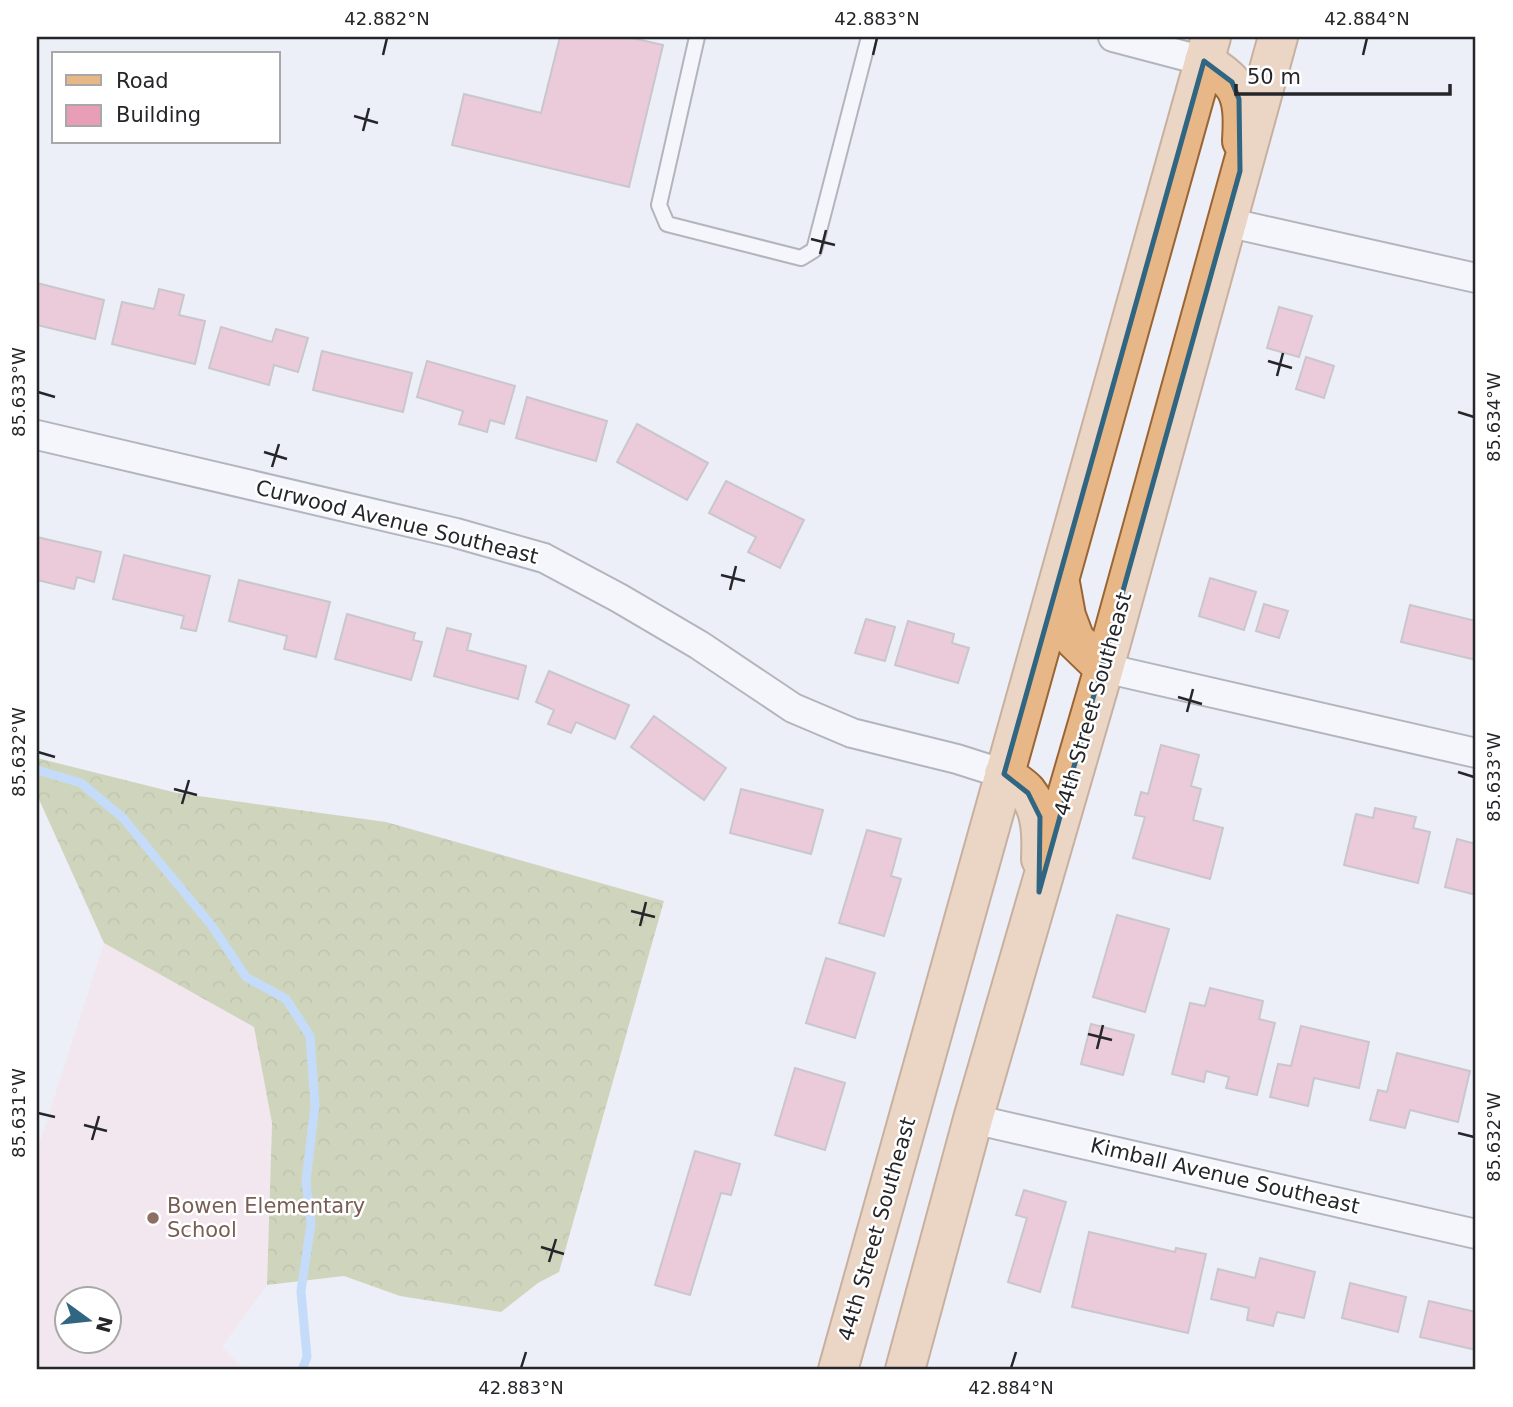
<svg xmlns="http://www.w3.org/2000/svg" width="1513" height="1407" font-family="'DejaVu Sans',sans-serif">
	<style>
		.education { fill: #f8dde3; fill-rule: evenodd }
		.forest { fill: url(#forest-crowns) }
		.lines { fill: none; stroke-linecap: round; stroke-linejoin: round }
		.stream { stroke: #92c5fa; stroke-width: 9 }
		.building { fill: #e89eb6; stroke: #a09699; stroke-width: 2 }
		.lane-casing { stroke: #6e7078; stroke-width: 18 }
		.street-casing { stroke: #6e7078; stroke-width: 32 }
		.primary-casing { stroke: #9a6533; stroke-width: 42 }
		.lane { stroke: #fff; stroke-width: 14 }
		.street { stroke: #fff; stroke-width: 28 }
		.primary { stroke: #e8b788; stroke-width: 38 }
		.marked { fill: none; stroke: #306681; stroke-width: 5; stroke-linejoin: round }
		.ticks { fill: none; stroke: #252629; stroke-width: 2.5 }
		.education-dot { fill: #8d6e63; stroke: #fff; stroke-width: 2.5 }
		.labels { text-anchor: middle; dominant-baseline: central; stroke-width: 5; stroke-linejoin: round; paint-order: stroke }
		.street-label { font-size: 21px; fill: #252629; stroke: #fff }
		.education-label { font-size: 21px; fill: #785e54; stroke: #fff; text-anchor: start }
		.neatline { fill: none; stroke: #252629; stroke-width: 2.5 }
		.ticks-label { font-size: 18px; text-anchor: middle; fill: #252629 }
	</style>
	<defs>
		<pattern id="forest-crowns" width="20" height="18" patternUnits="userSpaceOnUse" patternTransform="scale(1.75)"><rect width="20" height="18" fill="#abb773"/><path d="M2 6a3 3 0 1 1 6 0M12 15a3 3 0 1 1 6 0" fill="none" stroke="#8b955e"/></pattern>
	</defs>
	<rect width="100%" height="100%" fill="#eceff8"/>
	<path class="education" d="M 104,943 L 254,1026 L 272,1123 L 267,1285 L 222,1347 L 245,1370 L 37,1370 L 37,1151 ZM 66,1298 L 108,1298 L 108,1340 L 66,1340 Z"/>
	<path class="forest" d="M 37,758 L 177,793 L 386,822 L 664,901 L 559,1272 L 538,1283 L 501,1312 L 400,1296 L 344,1276 L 267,1285 L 272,1123 L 254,1027 L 104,943 L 37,795 Z"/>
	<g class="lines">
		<path class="stream" d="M 37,770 L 81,783 L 123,818 L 212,926 L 246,977 L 286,999 L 310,1036 L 315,1105 L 306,1181 L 311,1224 L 301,1291 L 307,1357 L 302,1370"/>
	</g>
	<path class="building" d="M 560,37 L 628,37 L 663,45 L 629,187 L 452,145 L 464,94 L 541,113 Z
		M 37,283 L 104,300 L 95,339 L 37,325 Z
		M 159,289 L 184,295 L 179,315 L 205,321 L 195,364 L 112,344 L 122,302 L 154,309 Z
		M 1279,307 L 1312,316 L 1299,357 L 1267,348 Z
		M 221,327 L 272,342 L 276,329 L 308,338 L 298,372 L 274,365 L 269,385 L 209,368 Z
		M 322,351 L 412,373 L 403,412 L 313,390 Z
		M 1306,357 L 1334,366 L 1324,398 L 1296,389 Z
		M 427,361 L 515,386 L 504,424 L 490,420 L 487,432 L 459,424 L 463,411 L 417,397 Z
		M 527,397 L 607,421 L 596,461 L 516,438 Z
		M 637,424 L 708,463 L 687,500 L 617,462 Z
		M 726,481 L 804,520 L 780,568 L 748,552 L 756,537 L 709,513 Z
		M 37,537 L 101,552 L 94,582 L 77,577 L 74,589 L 37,580 Z
		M 124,555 L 210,576 L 196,631 L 181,628 L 184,616 L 113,599 Z
		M 1210,578 L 1256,592 L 1244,630 L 1199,616 Z
		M 239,580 L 330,602 L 316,657 L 284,649 L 287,636 L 229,621 Z
		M 1264,604 L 1288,611 L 1279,638 L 1256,631 Z
		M 1410,605 L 1476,621 L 1476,660 L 1401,642 Z
		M 347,614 L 415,633 L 413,640 L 422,642 L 411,680 L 335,659 Z
		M 866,619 L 895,627 L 885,661 L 855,653 Z
		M 908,621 L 954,634 L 952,643 L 969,648 L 958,683 L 895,665 Z
		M 447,628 L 471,634 L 467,650 L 526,666 L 518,699 L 434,676 Z
		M 549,671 L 629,705 L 615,739 L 576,722 L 571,733 L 548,724 L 554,710 L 536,702 Z
		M 654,716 L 726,768 L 704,800 L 631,747 Z
		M 1161,745 L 1199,755 L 1191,786 L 1201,789 L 1193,820 L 1223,828 L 1210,879 L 1133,858 L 1145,817 L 1135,815 L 1141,792 L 1148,794 Z
		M 741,789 L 823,810 L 811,854 L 730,833 Z
		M 1375,808 L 1416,817 L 1413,828 L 1430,832 L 1418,883 L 1344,865 L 1356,814 L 1373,818 Z
		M 867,830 L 901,839 L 891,876 L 901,879 L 884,936 L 839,923 Z
		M 1457,839 L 1476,844 L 1476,895 L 1445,887 Z
		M 1117,915 L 1169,929 L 1145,1012 L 1093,997 Z
		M 826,958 L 875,973 L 855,1038 L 806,1023 Z
		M 1210,988 L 1263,1001 L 1259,1019 L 1275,1023 L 1257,1095 L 1226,1088 L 1229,1077 L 1206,1071 L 1204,1082 L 1172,1074 L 1190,1003 L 1205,1006 Z
		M 1091,1024 L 1134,1035 L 1123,1075 L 1081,1064 Z
		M 1301,1026 L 1369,1042 L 1359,1088 L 1314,1078 L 1308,1106 L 1270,1097 L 1278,1064 L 1291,1066 Z
		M 1397,1053 L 1470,1071 L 1458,1122 L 1410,1110 L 1405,1128 L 1370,1120 L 1378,1090 L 1387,1092 Z
		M 795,1068 L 845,1083 L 825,1150 L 775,1135 Z
		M 695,1151 L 740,1164 L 731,1195 L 721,1193 L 690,1295 L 655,1285 Z
		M 1024,1190 L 1066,1202 L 1040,1292 L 1008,1282 L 1027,1218 L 1016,1215 Z
		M 1089,1232 L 1175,1252 L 1176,1248 L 1206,1254 L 1188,1333 L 1072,1307 Z
		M 1260,1258 L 1315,1272 L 1304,1318 L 1277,1312 L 1273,1326 L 1247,1320 L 1249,1308 L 1211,1299 L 1218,1269 L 1255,1278 Z
		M 1350,1283 L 1406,1297 L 1398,1332 L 1342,1318 Z
		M 1429,1301 L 1476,1312 L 1476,1350 L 1420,1337 Z"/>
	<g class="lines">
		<g class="lane-casing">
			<path id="lane" d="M 697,37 L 659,205 L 667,224 L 801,258 L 814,250 L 869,37"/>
		</g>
		<g class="street-casing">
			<path id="street" d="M 1113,37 L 1204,61
				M 1226,222 L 1476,278
				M 37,435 L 456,533 L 544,558 L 619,598 L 699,645 L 793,708 L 852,733 L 957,759 L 1004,774
				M 1104,668 L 1476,753
				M 973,1119 L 1476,1234"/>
		</g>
		<g class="primary-casing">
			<path id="primary" d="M 1204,61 C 1213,67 1224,74 1231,82 C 1245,97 1243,123 1242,141
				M 1060,583 L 1066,616 L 1075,640 L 1104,668
				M 1004,774 C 1011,780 1021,785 1027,792 C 1042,810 1042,836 1041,859
				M 838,1370 L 1211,37
				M 905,1370 L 973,1119 L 1104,668 L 1278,37"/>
		</g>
		<use href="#lane" class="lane"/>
		<use href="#street" class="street"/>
		<use href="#primary" class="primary"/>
	</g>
	<path d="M0 0H1513V1407H0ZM 1204,61 L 1232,82 L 1239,99 L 1240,171 L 1039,892 L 1040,817 L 1028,793 L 1004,774 Z" fill="#eceff8" fill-opacity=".55" fill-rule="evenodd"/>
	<path class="marked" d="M 1204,61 L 1232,82 L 1239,99 L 1240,171 L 1039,892 L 1040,817 L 1028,793 L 1004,774 Z"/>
	<path class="ticks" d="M 383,55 L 387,38M 873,55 L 877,38M 1363,55 L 1367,38M 354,116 L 378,123M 363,131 L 369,108M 811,239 L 835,245M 820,254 L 826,230M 1268,361 L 1292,368M 1277,376 L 1283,353M 38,392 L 55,397M 1458,412 L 1474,417M 264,452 L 287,459M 272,467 L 279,444M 721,575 L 745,581M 730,590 L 736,566M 1178,697 L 1202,704M 1187,712 L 1193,689M 38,752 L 55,757M 1458,772 L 1474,777M 174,789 L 197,795M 182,804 L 189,780M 631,911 L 655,917M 640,926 L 646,902M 1088,1034 L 1112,1040M 1097,1049 L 1103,1025M 38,1113 L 55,1117M 84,1125 L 107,1131M 1458,1133 L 1474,1137M 92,1140 L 99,1116M 541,1247 L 564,1254M 549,1262 L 556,1239M 521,1368 L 526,1352M 1011,1368 L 1016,1352"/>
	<circle class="education-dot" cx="153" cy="1218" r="7"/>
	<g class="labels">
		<g class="street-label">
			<text transform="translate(397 522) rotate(14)">Curwood Avenue Southeast</text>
			<text transform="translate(1093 704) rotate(-74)">44th Street Southeast</text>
			<text transform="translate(1225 1176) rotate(13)">Kimball Avenue Southeast</text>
			<text transform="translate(877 1229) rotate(-74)">44th Street Southeast</text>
		</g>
		<g class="education-label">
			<text x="167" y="1206">Bowen Elementary<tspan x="167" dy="24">School</tspan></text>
		</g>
	</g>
	<rect width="1513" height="1407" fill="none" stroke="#ffffff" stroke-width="77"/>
	<rect x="52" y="52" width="228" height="91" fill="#ffffff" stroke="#a8a8a9" stroke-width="2"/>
	<rect x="66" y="75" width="35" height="10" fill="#e8b788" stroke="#a8a8a9" stroke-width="2"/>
	<text x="116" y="88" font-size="21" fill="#252629">Road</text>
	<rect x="66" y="105" width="35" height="21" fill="#e89eb6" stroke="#a8a8a9" stroke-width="2"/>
	<text x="116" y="122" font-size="21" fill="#252629">Building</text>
	<g transform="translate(88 1320) rotate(105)"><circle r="33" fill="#ffffff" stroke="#a8a8a9" stroke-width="2"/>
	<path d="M0-5L12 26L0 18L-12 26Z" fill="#306681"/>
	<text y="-10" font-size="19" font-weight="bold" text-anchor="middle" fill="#252629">N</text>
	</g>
	<path d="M1236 84v10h214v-10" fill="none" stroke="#252629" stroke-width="3.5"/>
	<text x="1247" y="84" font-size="21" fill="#252629" stroke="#ffffff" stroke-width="5" paint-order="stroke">50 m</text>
	<rect x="38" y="38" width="1436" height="1330" class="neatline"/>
	<g class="ticks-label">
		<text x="387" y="25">42.882°N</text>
		<text x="877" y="25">42.883°N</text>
		<text x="1367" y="25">42.884°N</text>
		<text transform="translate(19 392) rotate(-90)" y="6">85.633°W</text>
		<text transform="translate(1494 417) rotate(-90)" y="6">85.634°W</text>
		<text transform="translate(19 752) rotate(-90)" y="6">85.632°W</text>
		<text transform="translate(1494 777) rotate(-90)" y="6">85.633°W</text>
		<text transform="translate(19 1113) rotate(-90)" y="6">85.631°W</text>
		<text transform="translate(1494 1137) rotate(-90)" y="6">85.632°W</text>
		<text x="521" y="1394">42.883°N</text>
		<text x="1011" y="1394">42.884°N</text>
	</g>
</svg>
